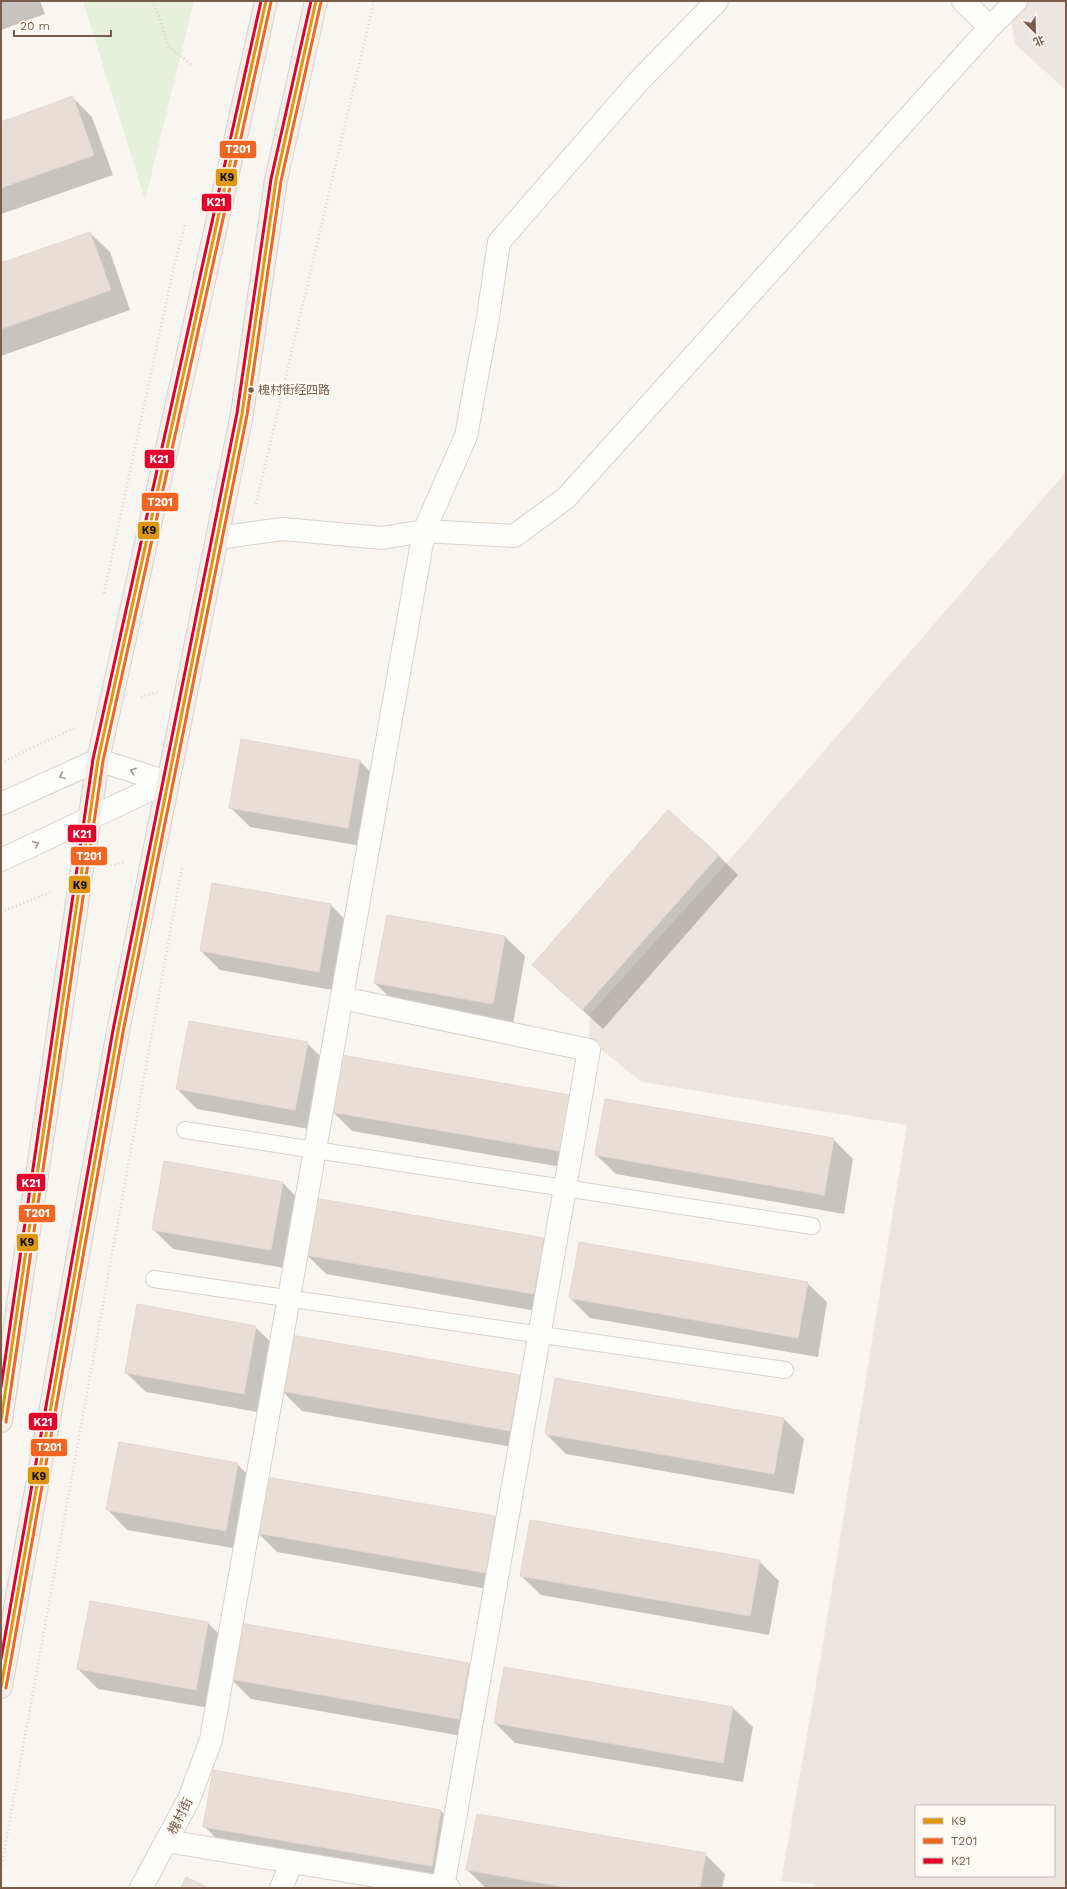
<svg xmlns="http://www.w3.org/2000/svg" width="1067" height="1889" font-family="'Work Sans','Noto Sans SC',sans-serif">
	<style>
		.industrial { fill: #ede5e0; fill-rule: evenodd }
		.green { fill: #e7f0db }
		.shadow { fill: #0003 }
		.building { fill: #e6ded7; stroke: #e2d8d2 }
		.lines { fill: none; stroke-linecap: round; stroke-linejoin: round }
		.service-casing { stroke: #d7d1cb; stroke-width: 18 }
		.minor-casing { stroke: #d7d1cb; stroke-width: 24 }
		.secondary-casing { stroke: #d9d2cb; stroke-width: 24 }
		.primary-casing { stroke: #dad1cc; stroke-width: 24 }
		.path { stroke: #dcd5d0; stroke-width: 2.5; stroke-dasharray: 1 3; stroke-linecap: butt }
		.service { stroke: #fefefd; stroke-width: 16 }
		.minor { stroke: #fefefd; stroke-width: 22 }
		.secondary { stroke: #fefefd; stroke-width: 22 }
		.primary { stroke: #f3eee8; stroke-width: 22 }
		.bus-1-casing { stroke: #fffaf3; stroke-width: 6 }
		.bus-2-casing { stroke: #fffaf3; stroke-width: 6 }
		.bus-3-casing { stroke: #fffaf3; stroke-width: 6 }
		.bus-1 { stroke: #de970f; stroke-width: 3 }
		.bus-2 { stroke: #f26522; stroke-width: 3 }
		.bus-3 { stroke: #e4002b; stroke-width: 3 }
		.oneway { stroke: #a8958b }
		.bus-dot { fill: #7a5c4d; stroke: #fffaf3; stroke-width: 1.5 }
		.labels { text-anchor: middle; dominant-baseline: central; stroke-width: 4; stroke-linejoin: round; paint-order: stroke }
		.bus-label { font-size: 12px; fill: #7a5c4d; stroke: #fffaf3; text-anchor: start }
		.street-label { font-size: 13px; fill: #7a5c4d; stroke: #fffaf3 }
		.line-badge { stroke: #fffaf3; stroke-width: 1.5 }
		.badge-label { font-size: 11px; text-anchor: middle; font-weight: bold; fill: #fff }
		.pale-badge-label { font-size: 11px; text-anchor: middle; font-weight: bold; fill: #111 }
	</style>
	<rect width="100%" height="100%" fill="#f9f5f0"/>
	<path class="industrial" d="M 1001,1 L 1066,1 L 1066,90 L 1015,44 L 1009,9 Z
		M 1066,472 L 1066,1888 L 815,1888 L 815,1884 L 781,1881 L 821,1656 L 907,1125 L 642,1082 L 589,1040 L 590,1014 L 732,857 ZM 916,1806 L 1054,1806 L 1054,1876 L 916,1876 Z"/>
	<path class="green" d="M 83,1 L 194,1 L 145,200 Z"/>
	<path class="shadow" d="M 1,1 L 40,1 L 45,14 L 1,30 Z
		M 72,97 L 92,117 L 113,175 L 1,214 L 1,123 Z
		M 90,233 L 110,252 L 130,310 L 1,356 L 1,264 Z
		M 360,761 L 379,781 L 367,847 L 250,827 L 230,807 Z
		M 718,855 L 738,875 L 603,1029 L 533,965 Z
		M 331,905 L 350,925 L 338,991 L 220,970 L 201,951 Z
		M 387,916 L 505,937 L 525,956 L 513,1024 L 395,1003 L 375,983 Z
		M 307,1043 L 327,1063 L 315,1130 L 197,1109 L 177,1089 Z
		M 570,1096 L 589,1116 L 579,1170 L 352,1131 L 332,1111 Z
		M 833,1139 L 853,1159 L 844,1214 L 616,1174 L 596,1155 Z
		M 283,1183 L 302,1203 L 290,1269 L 173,1249 L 153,1229 Z
		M 543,1239 L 563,1259 L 553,1314 L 326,1274 L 306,1254 Z
		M 807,1283 L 827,1302 L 818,1357 L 590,1318 L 570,1298 Z
		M 255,1327 L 275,1346 L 263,1413 L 146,1392 L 126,1373 Z
		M 520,1376 L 539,1395 L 530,1450 L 302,1411 L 282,1391 Z
		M 556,1380 L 784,1419 L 804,1439 L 794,1494 L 566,1454 L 546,1434 Z
		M 237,1464 L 257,1484 L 245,1550 L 127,1530 L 108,1510 Z
		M 495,1517 L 515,1537 L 505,1592 L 277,1552 L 257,1532 Z
		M 759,1561 L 779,1581 L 769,1635 L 541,1595 L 521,1576 Z
		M 208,1623 L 227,1642 L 216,1709 L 98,1689 L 78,1669 Z
		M 469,1664 L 488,1684 L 479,1739 L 251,1699 L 231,1679 Z
		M 733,1708 L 753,1727 L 743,1782 L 515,1743 L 495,1723 Z
		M 213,1771 L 441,1811 L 461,1831 L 451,1885 L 224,1846 L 204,1826 Z
		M 705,1854 L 725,1874 L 722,1888 L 486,1888 L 467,1870 Z"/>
	<path class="building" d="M 73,96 L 94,155 L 1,188 L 1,122 Z
		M 90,232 L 111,290 L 1,329 L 1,263 Z
		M 241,739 L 360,760 L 348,828 L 229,808 Z
		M 668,810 L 719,855 L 582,1010 L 532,965 Z
		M 212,883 L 331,904 L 319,972 L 200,951 Z
		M 387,915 L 505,936 L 493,1004 L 374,983 Z
		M 189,1021 L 308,1042 L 295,1110 L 176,1089 Z
		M 341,1055 L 570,1095 L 560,1151 L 331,1112 Z
		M 605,1099 L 834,1138 L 824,1195 L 595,1155 Z
		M 164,1161 L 283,1182 L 271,1250 L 152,1230 Z
		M 315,1198 L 544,1238 L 534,1294 L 305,1255 Z
		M 579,1242 L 808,1282 L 798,1338 L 569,1298 Z
		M 137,1304 L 256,1326 L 244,1394 L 125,1373 Z
		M 291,1335 L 520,1375 L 510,1431 L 281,1391 Z
		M 555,1378 L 784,1418 L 774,1474 L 545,1434 Z
		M 119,1442 L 238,1463 L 226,1531 L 106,1510 Z
		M 266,1477 L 495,1516 L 486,1573 L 256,1533 Z
		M 530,1520 L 760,1560 L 750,1616 L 520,1576 Z
		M 90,1601 L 208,1622 L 196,1690 L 77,1669 Z
		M 240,1623 L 469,1663 L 459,1719 L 230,1679 Z
		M 504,1667 L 733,1707 L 723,1763 L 494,1723 Z
		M 213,1770 L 441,1810 L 432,1866 L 203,1827 Z
		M 477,1814 L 706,1853 L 700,1888 L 570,1888 L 466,1870 Z
		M 186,1877 L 209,1888 L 181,1888 Z"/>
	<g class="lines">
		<g class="service-casing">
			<path id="service" d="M 185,1130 L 812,1226
				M 154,1279 L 785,1370"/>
		</g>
		<g class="minor-casing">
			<path id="minor" d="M 963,1 L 990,27
				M 217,538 L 283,529 L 382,538 L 424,531 L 514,536 L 566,498 L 990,27 L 1016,1
				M 342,998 L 589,1050 L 443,1887
				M 166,1841 L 449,1888
				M 141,1888 L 189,1799 L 211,1740 L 424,531 L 466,436 L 488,317 L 499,242 L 638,82 L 717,1
				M 281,1888 L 292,1862"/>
		</g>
		<g class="secondary-casing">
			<path id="secondary" d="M 1,804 L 98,760 L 167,782
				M 1,860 L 167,782"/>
		</g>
		<g class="primary-casing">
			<path id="primary" d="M 1,1421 L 98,760 L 266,1
				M 1,1687 L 118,1031 L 242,414 L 276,180 L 316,1"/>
		</g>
		<path class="path" d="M 152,1 L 158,14 L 168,46 L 193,66
			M 256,504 L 374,1
			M 104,593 L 174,266 L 185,225
			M 141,697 L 157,692
			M 1,763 L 25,751 L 75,728
			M 111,866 L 124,862
			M 1,912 L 51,892
			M 1,1869 L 182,867"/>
		<use href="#service" class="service"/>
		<use href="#minor" class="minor"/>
		<use href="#secondary" class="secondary"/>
		<use href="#primary" class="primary"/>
		<g class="bus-1-casing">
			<path id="bus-1" d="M 1,1421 L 98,760 L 266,1
				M 1,1687 L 118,1031 L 242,414 L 276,180 L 316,1"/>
		</g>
		<g class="bus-2-casing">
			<path id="bus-2" d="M 6,1422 L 103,761 L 271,2
				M 6,1688 L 123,1032 L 247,415 L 281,181 L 321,2"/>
		</g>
		<g class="bus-3-casing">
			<path id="bus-3" d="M 1,1387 L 93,759 L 261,1
				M 1,1659 L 113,1030 L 237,413 L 271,179 L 311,1"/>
		</g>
		<use href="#bus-1" class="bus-1"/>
		<use href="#bus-2" class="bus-2"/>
		<use href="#bus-3" class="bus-3"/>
	</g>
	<defs><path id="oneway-chevron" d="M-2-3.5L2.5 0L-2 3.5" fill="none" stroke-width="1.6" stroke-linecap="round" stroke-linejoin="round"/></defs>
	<g class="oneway">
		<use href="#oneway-chevron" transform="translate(133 771) rotate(-162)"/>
		<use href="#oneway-chevron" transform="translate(62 776) rotate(157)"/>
		<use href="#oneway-chevron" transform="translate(36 844) rotate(-25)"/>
	</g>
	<circle class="bus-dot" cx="251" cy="390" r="3.5"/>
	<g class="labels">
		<g class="bus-label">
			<text x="258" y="390">槐村街经四路</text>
		</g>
		<g class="street-label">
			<text transform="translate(180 1816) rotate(-63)">槐村街</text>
		</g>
	</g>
	<g class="line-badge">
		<rect x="219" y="140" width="38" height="19" rx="4" fill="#f26522"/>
		<rect x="215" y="168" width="23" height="19" rx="4" fill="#de970f"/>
		<rect x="201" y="193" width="31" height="19" rx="4" fill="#e4002b"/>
		<rect x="144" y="449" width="31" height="20" rx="4" fill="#e4002b"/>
		<rect x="141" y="492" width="38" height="20" rx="4" fill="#f26522"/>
		<rect x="137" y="521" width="23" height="19" rx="4" fill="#de970f"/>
		<rect x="67" y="824" width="30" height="19" rx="4" fill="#e4002b"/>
		<rect x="70" y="846" width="38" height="20" rx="4" fill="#f26522"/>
		<rect x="68" y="875" width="23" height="19" rx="4" fill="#de970f"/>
		<rect x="16" y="1173" width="30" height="19" rx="4" fill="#e4002b"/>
		<rect x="18" y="1204" width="38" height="19" rx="4" fill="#f26522"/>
		<rect x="16" y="1233" width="23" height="19" rx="4" fill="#de970f"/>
		<rect x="28" y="1412" width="30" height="19" rx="4" fill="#e4002b"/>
		<rect x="30" y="1438" width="38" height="19" rx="4" fill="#f26522"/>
		<rect x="27" y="1466" width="23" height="19" rx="4" fill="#de970f"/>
	</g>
	<g class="badge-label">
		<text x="238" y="153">T201</text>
		<text x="216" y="206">K21</text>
		<text x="159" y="463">K21</text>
		<text x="160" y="506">T201</text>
		<text x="82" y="838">K21</text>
		<text x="89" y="860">T201</text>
		<text x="31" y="1187">K21</text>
		<text x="37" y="1217">T201</text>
		<text x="43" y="1426">K21</text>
		<text x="49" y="1451">T201</text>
	</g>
	<g class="pale-badge-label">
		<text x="227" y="181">K9</text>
		<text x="149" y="534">K9</text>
		<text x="80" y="889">K9</text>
		<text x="27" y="1246">K9</text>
		<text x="39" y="1480">K9</text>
	</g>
	<rect width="1067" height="1889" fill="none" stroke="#7a5c4d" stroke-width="4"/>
	<rect x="915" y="1805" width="140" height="72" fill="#fffaf3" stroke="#cabbb1"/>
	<rect x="923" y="1818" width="20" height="6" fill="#de970f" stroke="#cabbb1"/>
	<text x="951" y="1825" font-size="12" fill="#7a5c4d">K9</text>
	<rect x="923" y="1838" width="20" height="6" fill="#f26522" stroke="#cabbb1"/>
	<text x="951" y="1845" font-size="12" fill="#7a5c4d">T201</text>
	<rect x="923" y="1858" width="20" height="6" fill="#e4002b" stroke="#cabbb1"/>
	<text x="951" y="1865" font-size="12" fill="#7a5c4d">K21</text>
	<g transform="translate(1035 32) rotate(157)" stroke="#fffaf3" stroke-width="3" paint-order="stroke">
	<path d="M0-3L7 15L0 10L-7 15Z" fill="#7a5c4d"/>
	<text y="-6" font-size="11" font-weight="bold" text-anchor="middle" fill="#7a5c4d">北</text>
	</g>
	<path d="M14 30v6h97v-6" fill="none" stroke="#7a5c4d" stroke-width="2"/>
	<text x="20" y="30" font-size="12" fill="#7a5c4d" stroke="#fffaf3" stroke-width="3" paint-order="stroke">20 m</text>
</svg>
